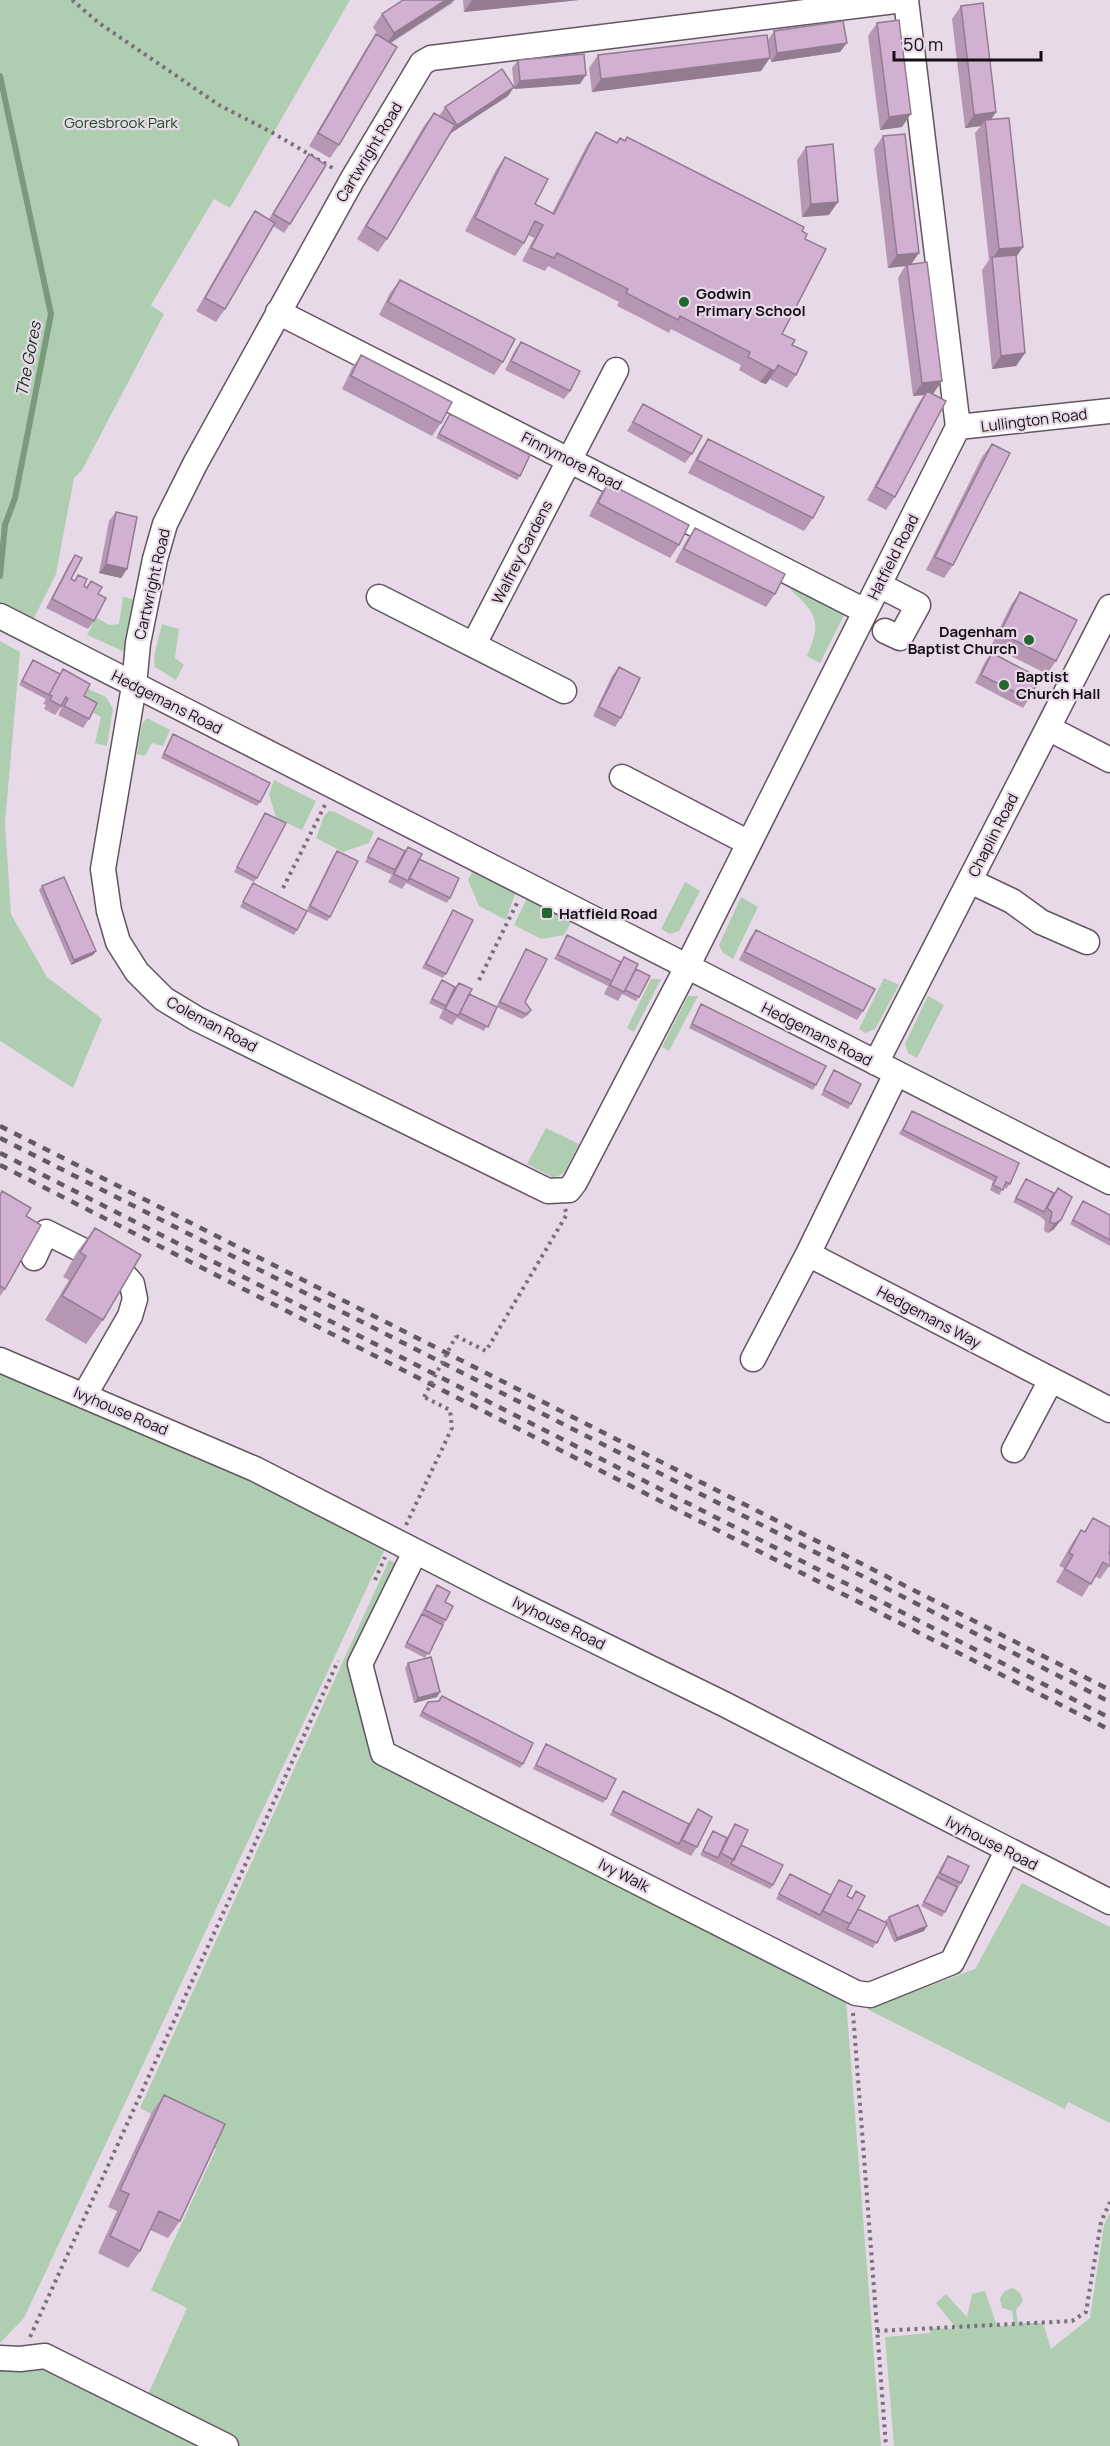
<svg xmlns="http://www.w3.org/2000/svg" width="1110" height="2446" font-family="Manrope,sans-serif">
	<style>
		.green { fill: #afceb1 }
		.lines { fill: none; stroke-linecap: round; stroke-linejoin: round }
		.stream { stroke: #799b7c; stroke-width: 6 }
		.minor-casing { stroke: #625561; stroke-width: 27 }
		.path { stroke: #7a707a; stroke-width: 4; stroke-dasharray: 3 4.5; stroke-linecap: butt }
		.minor { stroke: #fff; stroke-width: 24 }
		.rail { stroke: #625a62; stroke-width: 4.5; stroke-dasharray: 8 8; stroke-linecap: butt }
		.path-bridge { stroke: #7a707a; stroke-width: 4; stroke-dasharray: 3 4.5; stroke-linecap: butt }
		.wall { fill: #b597b4 }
		.shaded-wall { fill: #937b92 }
		.building { fill: #d2b0d1; stroke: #937b92; stroke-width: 1.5 }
		.poi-dot { fill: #256630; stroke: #e8d9e8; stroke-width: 2 }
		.labels { text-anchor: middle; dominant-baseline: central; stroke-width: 4.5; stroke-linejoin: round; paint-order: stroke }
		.park-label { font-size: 15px; fill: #1a4d23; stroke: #e8d9e8 }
		.street-label { font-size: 15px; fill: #140f14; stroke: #e8d9e8 }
		.poi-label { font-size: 15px; font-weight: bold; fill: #140f14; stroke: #e8d9e8; text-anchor: start }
		.water-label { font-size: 16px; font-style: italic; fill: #0b3212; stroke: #e8d9e8 }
	</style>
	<rect width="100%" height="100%" fill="#e8d9e8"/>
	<path class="green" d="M 0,0 L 350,0 L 230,208 L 214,199 L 151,305 L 164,314 L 82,470 L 74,478 L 56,574 L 32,622 L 0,606 Z
		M 795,578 L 846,611 L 820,663 L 807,656 C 822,622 817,614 790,589 Z
		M 123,597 L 138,600 L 127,647 L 123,651 L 87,635 L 96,617 L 109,625 L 119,624 Z
		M 162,624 L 179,629 L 175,658 L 184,665 L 176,680 L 155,667 L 154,656 Z
		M 0,641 L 20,652 L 5,823 L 11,914 L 47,977 L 102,1019 L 73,1088 L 0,1041 Z
		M 88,689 L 106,697 L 113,709 L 107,746 L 95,743 L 101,717 L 81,706 Z
		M 147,718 L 170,730 L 163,746 L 152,743 L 145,756 L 137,754 L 142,724 Z
		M 274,780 L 316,801 L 302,830 L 276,818 L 269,794 Z
		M 329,811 L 335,812 L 374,832 L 369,843 L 343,852 L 316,838 L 324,816 Z
		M 474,869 L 516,891 L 506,920 L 479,906 L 468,880 Z
		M 685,882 L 700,891 L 679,931 L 670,934 L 661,929 Z
		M 741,897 L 758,907 L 733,959 L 723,953 L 719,945 Z
		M 536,899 L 573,919 L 564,935 L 541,939 L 514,925 L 526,900 Z
		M 884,978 L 899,985 L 875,1029 L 865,1033 L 859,1029 Z
		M 651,979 L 661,979 L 634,1032 L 627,1028 Z
		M 688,996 L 698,996 L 669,1051 L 662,1047 Z
		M 928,996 L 944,1005 L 917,1058 L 908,1053 L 905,1044 Z
		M 546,1128 L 579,1144 L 564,1173 L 554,1178 L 527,1164 Z
		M 0,1372 L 251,1477 L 388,1543 L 24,2318 L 0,2343 Z
		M 389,1560 L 396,1563 L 396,1569 L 351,1659 L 380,1765 L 846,2000 L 881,2446 L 214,2446 L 141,2410 L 187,2308 L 151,2290 L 216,2149 L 140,2108 Z
		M 1022,1883 L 1110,1927 L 1110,2123 L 1068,2102 L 1065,2109 L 867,2009 L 975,1969 Z
		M 1110,2213 L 1110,2446 L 894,2446 L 885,2337 L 930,2333 L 930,2328 L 957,2329 L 936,2303 L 946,2294 L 967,2317 L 972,2294 L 985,2291 L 997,2326 L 1014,2325 L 1012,2311 L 1002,2308 L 1000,2298 L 1005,2291 L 1013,2288 L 1020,2293 L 1023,2301 L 1016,2310 L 1018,2323 L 1043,2323 L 1051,2349 L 1090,2318 L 1104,2225 Z
		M 21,2355 L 211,2446 L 0,2446 L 0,2361 Z"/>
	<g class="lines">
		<path class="stream" d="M 0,76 L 51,314 L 15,498 L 5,525 L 0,576"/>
		<g class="minor-casing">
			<path id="minor" d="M 903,0 L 431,58 L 422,63 L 352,180 L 195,464 L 165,524 L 155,559 L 138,643 L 134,686 L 103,869 L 109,911 L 118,942 L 137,972 L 164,999 L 197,1019 L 548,1191 L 569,1190 L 575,1182 L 687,967 L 958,427 L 906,0
				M 278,312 L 865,611
				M 958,427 L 1110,411
				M 879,585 L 918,605 L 900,638 L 885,631
				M 379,597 L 564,691
				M 0,616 L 1110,1182
				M 474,644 L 616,370
				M 1048,728 L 1110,760
				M 622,777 L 747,842
				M 970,881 L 1012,901 L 1041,922 L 1087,942
				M 876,1063 L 1110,607
				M 808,1254 L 1110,1410
				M 34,1258 L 46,1232 L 118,1268 L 132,1284 L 135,1299 L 130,1316 L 84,1396
				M 753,1359 L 808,1254 L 896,1074
				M 0,1360 L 255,1469 L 493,1591 L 724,1704 L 1110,1902
				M 1014,1450 L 1051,1380
				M 415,1552 L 360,1664 L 383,1753 L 856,1993 L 870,1995 L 952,1962 L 1007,1851
				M 0,2358 L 20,2359 L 45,2356 L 226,2446"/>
		</g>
		<path class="path" d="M 72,0 L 99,23 L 219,105 L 273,133 L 336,170
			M 283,888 L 325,805
			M 479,980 L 518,901
			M 456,1336 L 486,1351 L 567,1214 L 565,1209
			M 406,1525 L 452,1428 L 450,1410 L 424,1397
			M 375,1580 L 385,1557
			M 853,2013 L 886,2446
			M 877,2331 L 1072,2321 L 1086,2312 L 1101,2222 L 1110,2202
			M 30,2337 L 338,1661"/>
		<use href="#minor" class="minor"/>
		<path class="rail" d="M 0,1126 L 1110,1690
			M 0,1138 L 1110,1702
			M 0,1153 L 1110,1718
			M 0,1165 L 1110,1730"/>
		<path class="path-bridge" d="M 424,1397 L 456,1336"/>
	</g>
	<path class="wall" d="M 463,0 L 579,0 L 464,12 Z
		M 454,2 L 391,43 L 339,145 L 330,158 L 309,146 L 367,47 L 376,34 L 378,35 L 373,27 L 382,14 Z
		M 961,6 L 996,112 L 991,120 L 1023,247 L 1016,257 L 1025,353 L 1016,366 L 992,369 L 982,270 L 989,260 L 975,133 L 981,126 L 965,128 L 952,19 Z
		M 877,23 L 902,127 L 880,130 L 868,36 Z
		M 774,31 L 840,52 L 771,62 L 768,40 Z
		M 598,55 L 761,71 L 592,92 L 589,68 Z
		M 518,60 L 580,84 L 514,89 L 514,87 L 508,96 L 451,133 L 450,133 L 387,239 L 378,252 L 357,239 L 424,126 L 434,113 L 440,117 L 439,116 L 445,107 L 514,86 L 512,68 Z
		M 596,132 L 617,142 L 620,138 L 624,141 L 627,137 L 802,231 L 805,239 L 782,334 L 792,345 L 796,375 L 787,388 L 770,379 L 766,384 L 760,382 L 739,370 L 741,365 L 671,329 L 669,333 L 639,317 L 617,306 L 619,302 L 548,266 L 545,271 L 522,261 L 534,238 L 528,235 L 524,243 L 515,256 L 465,231 L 496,170 L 505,157 L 535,204 L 552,213 L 587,145 Z
		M 883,136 L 911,264 L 933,394 L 932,394 L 895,497 L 886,510 L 867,500 L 918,404 L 924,395 L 913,396 L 898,278 L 905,266 L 888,268 L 874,149 Z
		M 806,147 L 829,215 L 802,217 L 797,160 Z
		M 309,154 L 290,224 L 284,233 L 273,226 L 225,309 L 216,322 L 196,311 L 246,224 L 255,211 L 269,219 Z
		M 400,280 L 503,362 L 494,375 L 379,315 L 390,293 Z
		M 521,342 L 570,391 L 564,399 L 505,370 L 515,350 Z
		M 361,355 L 441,423 L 432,436 L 342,389 L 352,368 Z
		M 643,404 L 692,454 L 685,463 L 627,431 Z
		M 450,414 L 520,476 L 517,480 L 436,438 Z
		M 708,439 L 813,518 L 804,531 L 688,473 L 699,452 Z
		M 992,444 L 953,565 L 944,578 L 926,570 L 982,457 Z
		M 608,483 L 679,545 L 670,558 L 589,516 L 599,496 Z
		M 116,512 L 127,569 L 121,578 L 99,573 L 109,521 Z
		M 695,528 L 775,594 L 766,607 L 675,562 L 686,541 Z
		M 75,555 L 71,579 L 74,581 L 78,575 L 84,586 L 86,587 L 91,581 L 98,594 L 94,621 L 88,629 L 46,608 L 69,564 Z
		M 1020,592 L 1056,661 L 1047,674 L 991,646 L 1011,605 Z
		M 992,653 L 1029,699 L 1023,708 L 975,683 L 985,662 Z
		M 33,660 L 60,674 L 63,669 L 84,696 L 89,719 L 83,728 L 58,715 L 62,707 L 61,707 L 55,715 L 44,709 L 46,705 L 43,704 L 46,699 L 19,685 Z
		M 619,667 L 621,718 L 615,727 L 593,716 L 612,676 Z
		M 173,734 L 260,802 L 257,806 L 161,758 Z
		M 265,813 L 257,878 L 254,882 L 234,872 Z
		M 378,838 L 405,851 L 408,847 L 419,859 L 450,898 L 447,903 L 406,883 L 402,889 L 388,882 L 392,875 L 365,862 Z
		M 337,851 L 330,917 L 327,921 L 306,911 L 334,855 Z
		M 253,883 L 297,930 L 294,935 L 240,907 Z
		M 42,886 L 96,951 L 93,955 L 71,965 L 39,890 Z
		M 453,910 L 446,974 L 443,978 L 422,968 Z
		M 756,930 L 863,1011 L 857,1020 L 739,960 L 750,938 Z
		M 567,935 L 621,962 L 624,957 L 636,969 L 639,997 L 636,1001 L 622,994 L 618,1001 L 604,994 L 608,986 L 554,959 Z
		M 526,949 L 525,1002 L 531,1010 L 528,1015 L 522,1019 L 497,1007 L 484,1031 L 457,1018 L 452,1025 L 439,1018 L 443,1010 L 429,1003 L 442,980 L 455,987 L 459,983 L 469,994 L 496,1007 Z
		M 701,1004 L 816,1085 L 813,1090 L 689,1028 Z
		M 834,1070 L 851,1104 L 848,1109 L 821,1095 Z
		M 912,1111 L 1010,1184 L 1006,1189 L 1004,1187 L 999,1195 L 990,1190 L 993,1181 L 899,1134 Z
		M 1026,1179 L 1054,1193 L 1058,1188 L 1061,1220 L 1054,1229 L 1048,1233 L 1044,1231 L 1045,1221 L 1041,1217 L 1013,1202 Z
		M 0,1195 L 26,1216 L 5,1289 L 0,1296 Z
		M 1083,1201 L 1110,1215 L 1110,1246 L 1070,1224 Z
		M 95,1228 L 103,1320 L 86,1344 L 45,1320 L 69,1280 L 63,1277 L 77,1252 Z
		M 1093,1518 L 1109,1553 L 1110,1565 L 1100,1579 L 1095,1576 L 1082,1597 L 1056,1582 L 1064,1568 L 1059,1566 L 1072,1543 L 1081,1530 L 1084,1532 Z
		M 437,1585 L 445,1602 L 446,1620 L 425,1658 L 404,1647 L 431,1594 Z
		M 408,1663 L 440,1692 L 437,1697 L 414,1703 L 405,1668 Z
		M 442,1696 L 523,1764 L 520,1768 L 419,1716 L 428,1702 L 438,1701 Z
		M 546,1744 L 606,1799 L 603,1803 L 533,1769 Z
		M 623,1791 L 688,1824 L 698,1809 L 697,1847 L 691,1856 L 610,1815 Z
		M 735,1824 L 741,1845 L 773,1885 L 770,1889 L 700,1855 L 713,1831 L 727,1837 Z
		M 948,1856 L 961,1883 L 942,1917 L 921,1906 L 942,1865 Z
		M 790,1874 L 830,1895 L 839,1880 L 847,1896 L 851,1898 L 856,1891 L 858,1909 L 886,1923 L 885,1921 L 889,1917 L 927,1926 L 924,1931 L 894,1942 L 886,1924 L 873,1948 L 776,1899 Z
		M 164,2095 L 180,2221 L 168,2238 L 150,2230 L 140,2251 L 128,2268 L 98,2253 L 117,2211 L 108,2207 L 152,2112 Z"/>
	<path class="shaded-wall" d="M 446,0 L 455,0 L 385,46 L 394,33 Z
		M 472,0 L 579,0 L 464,12 Z
		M 847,43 L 840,52 L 771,62 L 777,53 Z
		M 770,58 L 761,71 L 592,92 L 601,79 Z
		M 586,75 L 580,84 L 514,89 L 520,81 Z
		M 514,87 L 508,96 L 451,133 L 457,125 Z
		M 996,112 L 987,125 L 985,120 L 981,126 L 965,128 L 974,115 Z
		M 911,114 L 902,127 L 880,130 L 889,117 Z
		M 838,202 L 829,215 L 802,217 L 811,204 Z
		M 1023,247 L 1014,260 L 992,259 L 999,249 Z
		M 919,253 L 910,266 L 907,265 L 905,266 L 888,268 L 897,255 Z
		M 1025,353 L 1016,366 L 992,369 L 1001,356 Z
		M 770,369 L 775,371 L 766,384 L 760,382 Z
		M 942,381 L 933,394 L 925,395 L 927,391 L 924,395 L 913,396 L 922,383 Z
		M 106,564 L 127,569 L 121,578 L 99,573 Z
		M 96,951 L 93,955 L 71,965 L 74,960 Z
		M 1061,1220 L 1054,1229 L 1048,1233 L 1054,1224 Z
		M 440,1692 L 437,1697 L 414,1703 L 418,1698 Z
		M 927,1926 L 924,1931 L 894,1942 L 897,1938 Z"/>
	<path class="building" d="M 403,0 L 446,0 L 394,33 L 382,14 Z
		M 983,3 L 996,112 L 974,115 L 961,6 Z
		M 899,20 L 911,114 L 889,117 L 877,23 Z
		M 843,21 L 847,43 L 777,53 L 774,31 Z
		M 376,34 L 397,47 L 339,145 L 318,133 Z
		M 767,35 L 770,58 L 601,79 L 598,55 Z
		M 584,54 L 586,75 L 520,81 L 518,60 Z
		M 502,69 L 514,87 L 457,125 L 445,107 Z
		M 434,113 L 455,125 L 387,239 L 366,226 Z
		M 1009,118 L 1023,247 L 999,249 L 985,120 Z
		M 596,132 L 617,143 L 620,138 L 625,141 L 627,137 L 804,227 L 802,231 L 807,234 L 805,239 L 826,249 L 782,334 L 795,340 L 792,345 L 807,352 L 796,375 L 778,365 L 775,371 L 770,369 L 748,357 L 750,352 L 680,316 L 678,320 L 626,293 L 628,289 L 557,253 L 554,258 L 531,248 L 543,225 L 535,221 L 524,243 L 475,218 L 505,157 L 548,179 L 535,204 L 554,214 Z
		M 905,134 L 919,253 L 897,255 L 883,136 Z
		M 833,144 L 838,202 L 811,204 L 806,147 Z
		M 309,154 L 326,165 L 290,224 L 273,214 Z
		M 255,211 L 275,223 L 225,309 L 205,298 Z
		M 1016,255 L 1025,353 L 1001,356 L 992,257 Z
		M 927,262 L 942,381 L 922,383 L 907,265 Z
		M 400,280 L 515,339 L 503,362 L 388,302 Z
		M 521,342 L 580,371 L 570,391 L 511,361 Z
		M 361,355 L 452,402 L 441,423 L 351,376 Z
		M 927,391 L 946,401 L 895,497 L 876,487 Z
		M 643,404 L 702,436 L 692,454 L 633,422 Z
		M 450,414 L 530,455 L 520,476 L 439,434 Z
		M 708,439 L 824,497 L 813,518 L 697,460 Z
		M 992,444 L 1010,453 L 953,565 L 935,557 Z
		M 608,483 L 689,525 L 679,545 L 598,503 Z
		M 116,512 L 137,517 L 127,569 L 106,564 Z
		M 695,528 L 785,574 L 775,594 L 684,549 Z
		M 75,555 L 82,558 L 71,579 L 75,581 L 78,575 L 87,579 L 84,586 L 87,588 L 91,581 L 102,587 L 98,594 L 106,598 L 94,621 L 52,599 Z
		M 1020,592 L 1077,620 L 1056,661 L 1000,633 Z
		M 992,653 L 1040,678 L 1029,699 L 981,675 Z
		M 33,660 L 60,674 L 49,695 L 22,681 Z
		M 619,667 L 640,678 L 621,718 L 599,707 Z
		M 63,669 L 90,684 L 84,696 L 97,703 L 89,719 L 64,706 L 68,699 L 66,697 L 61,706 L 50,700 L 52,696 L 49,695 Z
		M 173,734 L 270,783 L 260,802 L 164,754 Z
		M 265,813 L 286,823 L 257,878 L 237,867 Z
		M 378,838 L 405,851 L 395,870 L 368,857 Z
		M 408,847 L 422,854 L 408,881 L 394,874 Z
		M 337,851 L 358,861 L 330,917 L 310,906 Z
		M 419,859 L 459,878 L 450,898 L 409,878 Z
		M 64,877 L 96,951 L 74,960 L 42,886 Z
		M 253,883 L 307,911 L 297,930 L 243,902 Z
		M 453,910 L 473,920 L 446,974 L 426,964 Z
		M 756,930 L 875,989 L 863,1011 L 745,952 Z
		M 567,935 L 621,962 L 612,981 L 558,955 Z
		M 526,949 L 547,959 L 525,1002 L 531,1010 L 526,1014 L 500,1002 Z
		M 624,957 L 638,964 L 624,992 L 610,985 Z
		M 636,969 L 650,976 L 639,997 L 625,990 Z
		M 442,980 L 455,987 L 446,1006 L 432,999 Z
		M 459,983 L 472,989 L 458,1016 L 445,1009 Z
		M 469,994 L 497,1007 L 488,1027 L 460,1013 Z
		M 701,1004 L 826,1066 L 816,1085 L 692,1024 Z
		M 834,1070 L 861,1084 L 851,1104 L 824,1090 Z
		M 912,1111 L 1019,1163 L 1010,1184 L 1006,1182 L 1003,1190 L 993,1185 L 997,1177 L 903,1130 Z
		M 1026,1179 L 1054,1193 L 1044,1212 L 1016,1198 Z
		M 1058,1188 L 1072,1197 L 1061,1220 L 1054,1224 L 1050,1222 L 1052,1212 L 1047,1208 Z
		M 2,1191 L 31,1208 L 26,1216 L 41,1225 L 5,1289 L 0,1286 L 0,1196 Z
		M 1083,1201 L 1110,1215 L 1110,1240 L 1073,1220 Z
		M 95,1228 L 141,1255 L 103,1320 L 62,1296 L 86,1256 L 80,1252 Z
		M 1093,1518 L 1110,1527 L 1110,1550 L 1109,1553 L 1110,1554 L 1110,1565 L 1109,1566 L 1103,1562 L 1091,1584 L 1065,1569 L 1073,1555 L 1069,1553 L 1081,1530 L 1085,1532 Z
		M 437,1585 L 450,1592 L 445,1602 L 453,1606 L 446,1620 L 425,1610 Z
		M 422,1614 L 443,1625 L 429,1654 L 407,1643 Z
		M 431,1657 L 440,1692 L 418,1698 L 408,1663 Z
		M 442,1696 L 533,1743 L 523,1764 L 422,1712 L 428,1702 L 439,1701 Z
		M 546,1744 L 616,1779 L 606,1799 L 536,1765 Z
		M 623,1791 L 689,1824 L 679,1844 L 613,1811 Z
		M 698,1809 L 712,1817 L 697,1847 L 682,1840 Z
		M 735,1824 L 748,1830 L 734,1860 L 721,1853 Z
		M 713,1831 L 727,1838 L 718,1858 L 703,1851 Z
		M 741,1845 L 783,1865 L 773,1885 L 731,1864 Z
		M 948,1856 L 969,1866 L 961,1883 L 940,1873 Z
		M 790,1874 L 831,1895 L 820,1915 L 779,1894 Z
		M 937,1877 L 957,1887 L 945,1912 L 924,1902 Z
		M 839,1880 L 852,1886 L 847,1896 L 852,1899 L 856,1891 L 865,1896 L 850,1924 L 823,1911 Z
		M 918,1905 L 927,1926 L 897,1938 L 889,1917 Z
		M 858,1909 L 887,1923 L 877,1943 L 847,1929 Z
		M 164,2095 L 225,2124 L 180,2221 L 159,2211 L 140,2251 L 110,2236 L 129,2194 L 120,2190 Z"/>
	<g class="poi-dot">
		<circle cx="684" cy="302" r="6"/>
		<circle cx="1029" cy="640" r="6"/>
		<circle cx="1004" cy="685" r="6"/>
		<rect x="541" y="907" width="12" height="12" rx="3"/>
	</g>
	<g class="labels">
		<g class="park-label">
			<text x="121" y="122">Goresbrook Park</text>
		</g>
		<g class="street-label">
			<text transform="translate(369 152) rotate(-59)">Cartwright Road</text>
			<text transform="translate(1034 420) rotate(-7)">Lullington Road</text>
			<text transform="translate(572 461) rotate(27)">Finnymore Road</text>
			<text transform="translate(522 552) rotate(-63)">Walfrey Gardens</text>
			<text transform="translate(893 557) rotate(-63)">Hatfield Road</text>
			<text transform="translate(152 584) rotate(-77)">Cartwright Road</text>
			<text transform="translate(167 702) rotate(27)">Hedgemans Road</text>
			<text transform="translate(993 835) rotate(-63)">Chaplin Road</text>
			<text transform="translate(212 1024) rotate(28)">Coleman Road</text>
			<text transform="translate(817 1034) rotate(27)">Hedgemans Road</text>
			<text transform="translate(929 1317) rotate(28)">Hedgemans Way</text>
			<text transform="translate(121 1411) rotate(23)">Ivyhouse Road</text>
			<text transform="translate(559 1623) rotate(26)">Ivyhouse Road</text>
			<text transform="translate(992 1843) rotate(27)">Ivyhouse Road</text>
			<text transform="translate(624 1875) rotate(27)">Ivy Walk</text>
		</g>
		<g class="poi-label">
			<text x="696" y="293">Godwin<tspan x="696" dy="17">Primary School</tspan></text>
			<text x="1017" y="631" text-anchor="end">Dagenham<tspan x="1017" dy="17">Baptist Church</tspan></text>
			<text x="1016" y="676">Baptist<tspan x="1016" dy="17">Church Hall</tspan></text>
			<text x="559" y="913">Hatfield Road</text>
		</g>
		<g class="water-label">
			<text transform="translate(28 359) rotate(-79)">The Gores</text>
		</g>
	</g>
	<path d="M894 51v9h147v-9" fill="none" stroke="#140f14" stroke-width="3"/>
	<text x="903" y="51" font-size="18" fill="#140f14" stroke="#e8d9e8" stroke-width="4.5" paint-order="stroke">50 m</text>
</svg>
